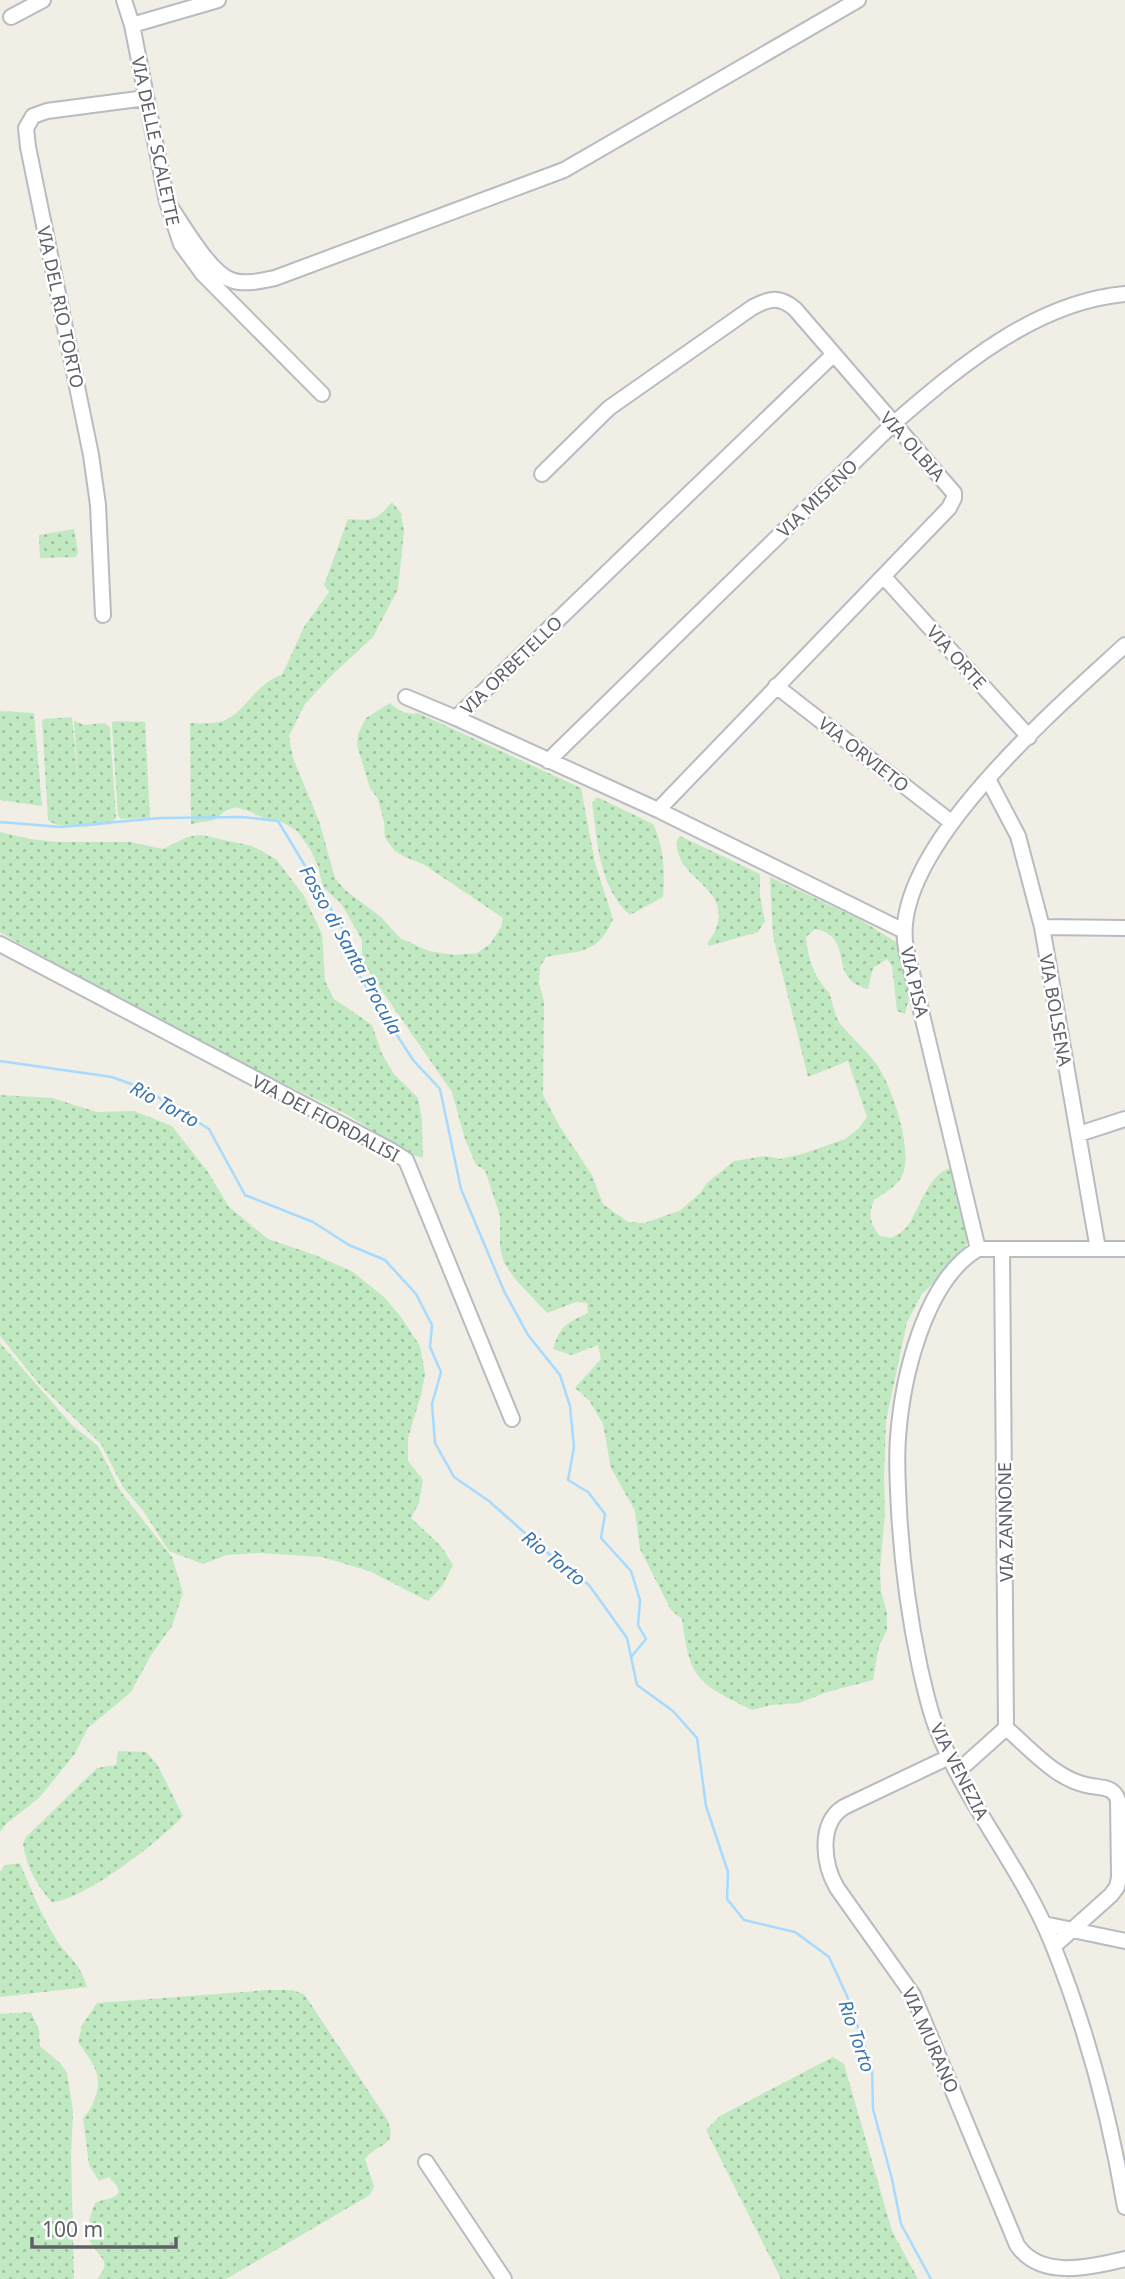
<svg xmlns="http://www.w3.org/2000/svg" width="1125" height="2279" font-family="'Noto Sans',sans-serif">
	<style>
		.grass { fill: url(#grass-dots) }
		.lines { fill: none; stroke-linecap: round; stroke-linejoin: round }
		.stream { stroke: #a7daff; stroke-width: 2.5 }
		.minor-casing { stroke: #b8bbc0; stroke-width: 18 }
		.minor { stroke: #fff; stroke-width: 14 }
		.labels { text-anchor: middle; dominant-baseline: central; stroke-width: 5; stroke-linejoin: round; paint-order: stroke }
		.street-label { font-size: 18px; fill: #5d6167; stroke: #fff }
		.water-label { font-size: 19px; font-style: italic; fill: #3975af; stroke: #fff }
	</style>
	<defs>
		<pattern id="grass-dots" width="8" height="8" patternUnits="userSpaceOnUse" patternTransform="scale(1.75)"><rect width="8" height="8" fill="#c1e9c1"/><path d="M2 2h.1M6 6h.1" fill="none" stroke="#a0c0a1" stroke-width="1.8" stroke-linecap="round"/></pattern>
	</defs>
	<rect width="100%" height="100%" fill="#f0eee5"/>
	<path class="grass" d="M 392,502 L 401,513 L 404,531 L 398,589 L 373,637 L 331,676 L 305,704 L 289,736 L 293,758 L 319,821 L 335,878 L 345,890 L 381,917 L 400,938 L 429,951 L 454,955 L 477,953 L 490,944 L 501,927 L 503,918 L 423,864 L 405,857 L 395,851 L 385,838 L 384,822 L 378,799 L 370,788 L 357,745 L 358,734 L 366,718 L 390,703 C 399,711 406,715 418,713 L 581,788 L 595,863 L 613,919 C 597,956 579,950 546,957 L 540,967 L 539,983 L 544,1001 L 543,1095 L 560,1127 L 592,1175 L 603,1204 L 628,1222 L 645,1223 L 681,1210 L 700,1193 L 707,1183 L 734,1161 L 765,1156 L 781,1159 L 805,1153 L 845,1139 L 859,1128 L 867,1117 L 848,1061 L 808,1077 L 773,936 L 770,877 L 859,919 L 896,942 L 903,953 L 909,998 L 905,1014 L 897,1011 L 892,966 L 887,959 L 873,968 L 868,989 C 825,978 857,937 815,929 L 806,937 C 807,955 813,973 824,987 C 830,995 826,986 830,995 C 833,1005 835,1017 841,1025 C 853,1039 866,1050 877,1065 C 892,1086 914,1152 902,1176 C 896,1187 884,1193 874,1200 C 868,1214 870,1224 880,1236 L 891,1238 C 897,1235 904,1231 908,1225 C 921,1207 927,1176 950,1168 L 964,1210 L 968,1242 L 959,1258 L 922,1294 L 907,1322 L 886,1421 L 884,1478 L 885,1513 L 880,1568 L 881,1591 L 887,1613 L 887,1630 L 879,1646 L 873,1680 L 827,1692 L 799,1703 L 772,1705 L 752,1710 C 698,1683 690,1681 682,1619 L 671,1610 L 640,1549 L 635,1511 L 611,1468 L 603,1424 L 589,1400 L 575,1388 L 601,1359 L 598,1345 L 572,1355 L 553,1349 C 560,1326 566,1323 588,1313 L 587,1303 L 576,1302 L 547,1313 L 515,1279 L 504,1263 L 500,1247 L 500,1216 L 485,1170 L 476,1165 L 465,1139 L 452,1092 L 362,962 L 362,940 L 342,905 L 323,887 L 318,866 L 310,849 L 297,831 L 282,822 L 269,821 L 249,811 L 235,807 L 225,811 L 214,820 L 191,824 L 190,723 C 200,723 210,724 219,722 C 244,717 255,682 282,675 L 304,627 L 329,592 L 324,585 L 348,519 C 372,521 376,521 392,502 Z
		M 74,529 L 78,552 L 76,557 L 40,558 L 39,535 Z
		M 0,711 L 34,713 L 42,806 L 0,800 Z
		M 72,717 L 78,782 L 74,721 L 84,725 L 105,723 L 110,728 L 116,818 L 111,824 L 83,827 L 82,824 L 81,827 C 71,826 56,827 48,820 L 42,721 L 44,719 Z
		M 116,721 L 145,722 L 150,818 L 121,819 L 118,816 L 112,726 L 112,722 Z
		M 597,797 L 653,824 C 664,847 665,871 663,897 L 630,915 C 598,886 598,842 592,803 Z
		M 0,832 L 30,839 L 58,842 L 131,842 L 163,849 L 187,837 L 201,835 L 252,846 L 276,859 L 304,896 L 322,934 L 325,981 L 334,999 L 372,1025 L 382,1054 L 394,1074 L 418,1098 L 422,1121 L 423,1158 L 410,1154 L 346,1114 L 219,1052 L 82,980 L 0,932 Z
		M 680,836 L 760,874 L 760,897 L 765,921 L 758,932 L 709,946 L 707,944 C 710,939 714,934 716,929 C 732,886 673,879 677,840 Z
		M 0,1095 L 52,1098 L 97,1112 L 134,1111 L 172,1126 L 208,1172 L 229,1207 L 268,1239 L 315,1255 L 353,1272 L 385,1298 L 401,1317 L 420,1346 L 425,1374 L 421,1395 L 408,1438 L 408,1461 L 423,1480 L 419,1503 L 411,1518 L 441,1546 L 453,1565 L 443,1585 L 428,1601 L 369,1571 L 322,1557 L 258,1553 L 227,1555 L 203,1564 L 169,1551 L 144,1512 L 123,1487 L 101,1444 L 39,1384 L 0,1336 Z
		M 0,1343 L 72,1425 L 98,1446 L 121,1492 L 172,1557 L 183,1593 L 172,1626 L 151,1655 L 131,1692 L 88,1728 L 74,1755 L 39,1798 L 6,1824 L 0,1832 Z
		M 118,1751 L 146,1752 L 157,1764 L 183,1816 C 161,1840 83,1901 52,1902 C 37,1887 26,1865 23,1844 L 26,1837 L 97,1768 L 116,1765 Z
		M 20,1863 C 31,1889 42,1918 58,1942 C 71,1960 80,1963 87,1987 L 0,1997 L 0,1872 L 5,1865 Z
		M 268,1990 L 292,1990 L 304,1994 L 387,2119 C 399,2148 378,2142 365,2159 L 374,2187 L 370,2195 L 226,2279 L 97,2279 C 114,2260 97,2257 90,2241 C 85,2230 91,2213 95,2203 C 104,2198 113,2201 119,2192 L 117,2186 L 109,2177 L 99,2181 L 89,2165 L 83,2118 C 94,2107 102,2087 96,2071 C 94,2064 83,2049 78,2042 L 82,2025 L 97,2003 Z
		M 31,2012 L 39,2030 L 40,2046 L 60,2063 L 67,2073 L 73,2111 L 71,2157 L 74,2279 L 0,2279 L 0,2014 Z
		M 833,2057 L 844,2064 L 892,2231 L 918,2279 L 781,2279 L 706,2130 L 720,2116 Z"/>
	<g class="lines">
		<path class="stream" d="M 0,822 L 61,827 L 160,818 L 243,817 L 278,821 L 327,902 L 342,929 L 351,961 L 366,987 L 386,1007 L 393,1029 L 413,1060 L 440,1089 L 461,1189 L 504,1291 L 528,1335 L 560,1375 L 570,1406 L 574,1447 L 568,1480 L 588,1492 L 605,1514 L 601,1538 L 631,1571 L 640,1600 L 638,1625 L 646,1639 L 631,1657
			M 0,1061 L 112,1077 L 145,1089 L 209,1129 L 245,1195 L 313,1222 L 349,1245 L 385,1260 L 416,1294 L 432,1325 L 430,1347 L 441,1372 L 432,1404 L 435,1443 L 454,1477 L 489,1501 L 544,1550 L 589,1585 L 627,1638 L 637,1685 L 673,1711 L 697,1738 L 706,1806 L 728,1872 L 727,1899 L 744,1920 L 795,1932 L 829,1957 L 847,1996 L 872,2067 L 873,2109 L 892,2179 L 901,2224 L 931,2279"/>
		<g class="minor-casing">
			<path id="minor" d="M 124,0 L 132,25 L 167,202 L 181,244 L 203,274 L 322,394
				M 11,17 L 43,0
				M 132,25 L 218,0
				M 167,202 C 182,223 208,271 231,280 C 244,285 261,281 275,278 L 564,170 L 858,0
				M 833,355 L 456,718 L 658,810 L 904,931
				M 542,474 L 609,408 L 753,307 C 770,298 780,296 795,309 L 954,493 L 954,498 L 949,508 L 658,810
				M 884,577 L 1029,737
				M 103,615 L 98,505 L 91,455 L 28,147 L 26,128 L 33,116 L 47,111 L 146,98
				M 1125,645 C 1060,705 887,852 906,948 L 978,1249 L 1125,1249
				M 776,686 L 951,822
				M 406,697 L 456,718
				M 548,761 L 893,424 C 959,367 1035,302 1125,294
				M 988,779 L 1018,836 L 1042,927 L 1098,1249
				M 1042,927 L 1125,928
				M 0,944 L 392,1151 L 406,1160 L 512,1419
				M 1079,1134 L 1125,1119
				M 978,1249 C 924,1281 902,1380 898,1438 C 896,1462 898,1487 899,1511 C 902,1565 909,1616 920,1668 C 925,1689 929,1710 937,1729 C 966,1804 1022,1868 1052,1943 C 1086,2027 1110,2117 1125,2207
				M 1006,1728 C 1032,1750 1057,1781 1091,1786 C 1103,1788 1114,1787 1118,1800 L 1119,1877 L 1117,1887 L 1111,1895 L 1054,1946
				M 949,1757 L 844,1807 C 818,1823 823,1864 837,1888 L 913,1995 L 1017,2245 C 1040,2279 1087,2268 1125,2259
				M 957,1772 L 1006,1728 L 1002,1250
				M 1044,1924 L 1125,1941
				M 426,2162 L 504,2279"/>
		</g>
		<use href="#minor" class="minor"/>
	</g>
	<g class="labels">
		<g class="street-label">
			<text transform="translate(156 141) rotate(78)">VIA DELLE SCALETTE</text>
			<text transform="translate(61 307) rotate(78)">VIA DEL RIO TORTO</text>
			<text transform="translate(913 446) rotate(48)">VIA OLBIA</text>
			<text transform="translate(817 498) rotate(-44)">VIA MISENO</text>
			<text transform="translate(957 657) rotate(48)">VIA ORTE</text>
			<text transform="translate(511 665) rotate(-44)">VIA ORBETELLO</text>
			<text transform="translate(864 754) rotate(38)">VIA ORVIETO</text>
			<text transform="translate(915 982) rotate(77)">VIA PISA</text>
			<text transform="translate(1056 1010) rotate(80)">VIA BOLSENA</text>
			<text transform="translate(326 1118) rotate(28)">VIA DEI FIORDALISI</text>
			<text transform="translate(1005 1522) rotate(-91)">VIA ZANNONE</text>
			<text transform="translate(960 1771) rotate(63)">VIA VENEZIA</text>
			<text transform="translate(931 2040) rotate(66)">VIA MURANO</text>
		</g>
		<g class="water-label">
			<text transform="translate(351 950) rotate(61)">Fosso di Santa Procula</text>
			<text transform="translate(165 1104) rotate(29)">Rio Torto</text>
			<text transform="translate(554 1558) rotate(39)">Rio Torto</text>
			<text transform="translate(857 2036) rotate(71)">Rio Torto</text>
		</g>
	</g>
	<path d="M32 2237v10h144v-10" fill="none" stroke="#5d6167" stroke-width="3.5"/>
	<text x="42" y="2237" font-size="21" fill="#5d6167" stroke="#ffffff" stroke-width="5" paint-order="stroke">100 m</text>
</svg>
